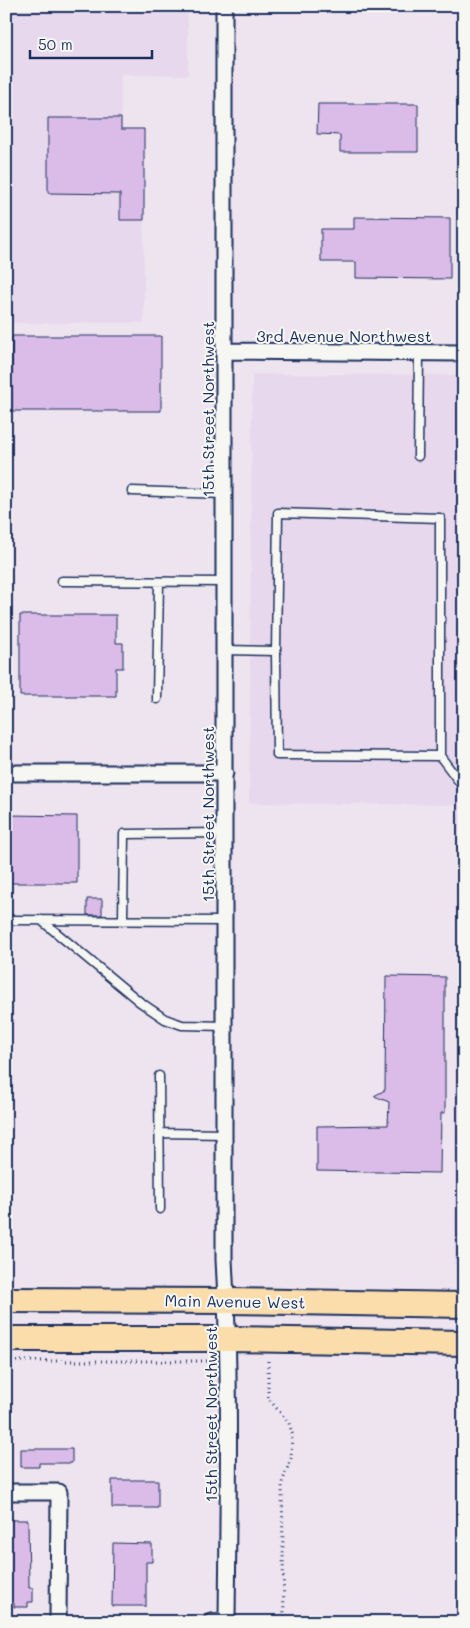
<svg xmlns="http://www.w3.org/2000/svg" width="470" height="1628" font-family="Mali,sans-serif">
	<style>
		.built { fill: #e8d8ed }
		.building { fill: #dbbbe8; stroke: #1b2f5e }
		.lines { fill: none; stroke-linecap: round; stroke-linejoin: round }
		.service-casing { stroke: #1b2f5e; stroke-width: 11 }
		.minor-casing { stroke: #1b2f5e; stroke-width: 19 }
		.primary-casing { stroke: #1b2f5e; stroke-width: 28 }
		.path { stroke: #1b2f5e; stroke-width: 3; stroke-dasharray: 1 4; stroke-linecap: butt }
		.service { stroke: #f6f6f2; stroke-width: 8 }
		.minor { stroke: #f6f6f2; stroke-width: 15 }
		.primary { stroke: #fbddab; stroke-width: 24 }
		.labels { text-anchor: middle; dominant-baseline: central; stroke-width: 4; stroke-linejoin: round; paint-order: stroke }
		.street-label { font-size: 16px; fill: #1b2f5e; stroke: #f6f6f2 }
	</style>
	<rect width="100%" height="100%" fill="#eee4ef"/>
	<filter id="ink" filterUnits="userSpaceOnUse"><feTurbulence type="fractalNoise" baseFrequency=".02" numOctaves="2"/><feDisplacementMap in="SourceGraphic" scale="10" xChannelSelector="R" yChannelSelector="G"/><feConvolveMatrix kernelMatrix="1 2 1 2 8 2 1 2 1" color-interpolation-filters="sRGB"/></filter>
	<g filter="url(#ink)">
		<path class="built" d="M 6,6 L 188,6 L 188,75 L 121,75 L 121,129 L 144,129 L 144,323 L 6,323 Z
			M 252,374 L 464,375 L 464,1264 L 454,1264 L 458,805 L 249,803 Z"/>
		<path class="building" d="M 318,104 L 418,104 L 418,152 L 340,152 L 340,135 L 317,134 Z
			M 48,118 L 121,118 L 121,129 L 144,129 L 144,220 L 120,220 L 120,194 L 48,193 Z
			M 354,217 L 450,218 L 450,279 L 356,278 L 356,262 L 321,262 L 321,229 L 354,229 Z
			M 12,336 L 161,336 L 161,411 L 12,411 Z
			M 20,615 L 116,615 L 116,643 L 123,643 L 123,668 L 116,668 L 116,696 L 20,696 Z
			M 6,815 L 77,816 L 77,883 L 6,883 Z
			M 87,899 L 102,899 L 102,915 L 87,915 Z
			M 386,976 L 445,977 L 445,1113 L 441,1113 L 440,1173 L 317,1171 L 317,1126 L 388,1125 L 389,1102 L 374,1096 L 385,1090 Z
			M 21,1449 L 72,1449 L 72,1463 L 39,1463 L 39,1467 L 21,1467 Z
			M 112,1480 L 158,1480 L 158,1508 L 112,1508 Z
			M 6,1520 L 28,1520 L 29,1588 L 33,1588 L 33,1602 L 28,1602 L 28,1607 L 14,1607 L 14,1603 L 6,1603 Z
			M 113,1543 L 152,1544 L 152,1562 L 146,1562 L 146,1606 L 112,1606 Z"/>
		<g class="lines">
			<g class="service-casing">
				<path id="service" d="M 418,456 L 419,353
					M 132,491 L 225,494
					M 62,581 L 225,582
					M 225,650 L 276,651 L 277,755 L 440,756 L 464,788
					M 276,651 L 278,513 L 440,518 L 440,756
					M 157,699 L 159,582
					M 6,920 L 225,921
					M 41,920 L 140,1002 L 165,1019 L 182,1025 L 225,1026
					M 123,921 L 124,834 L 225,833
					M 159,1076 L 160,1209
					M 159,1133 L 225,1134"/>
			</g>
			<g class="minor-casing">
				<path id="minor" d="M 224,6 L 224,1260 C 231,1380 228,1501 227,1622
					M 224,351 L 464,353
					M 6,773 L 225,773
					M 6,1492 L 59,1492 L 58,1622
					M 211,1622 L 227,1621"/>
			</g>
			<g class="primary-casing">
				<path id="primary" d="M 6,1300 L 227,1301 L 464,1305
					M 6,1339 L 226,1339 L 464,1343"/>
			</g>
			<path class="path" d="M 6,1361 L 213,1361
				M 268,1361 L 268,1398 L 289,1423 L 292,1433 L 291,1458 L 282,1483 L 284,1622"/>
			<use href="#service" class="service"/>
			<use href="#minor" class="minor"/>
			<use href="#primary" class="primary"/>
		</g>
	</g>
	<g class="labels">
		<g class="street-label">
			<text x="344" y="335">3rd Avenue Northwest</text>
			<text transform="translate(207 409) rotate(-90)">15th Street Northwest</text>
			<text transform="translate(207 814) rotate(-90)">15th Street Northwest</text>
			<text transform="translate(235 1301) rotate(1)">Main Avenue West</text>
			<text transform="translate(210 1414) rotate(-90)">15th Street Northwest</text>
		</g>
	</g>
	<rect width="470" height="1628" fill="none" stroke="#f6f6f2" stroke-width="25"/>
	<rect x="12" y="12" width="445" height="1603" fill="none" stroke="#1b2f5e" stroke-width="2" filter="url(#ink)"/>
	<path d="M30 50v8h122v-8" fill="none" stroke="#1b2f5e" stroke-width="2.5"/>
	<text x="38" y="50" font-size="15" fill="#1b2f5e" stroke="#f6f6f2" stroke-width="4" paint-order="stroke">50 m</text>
</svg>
